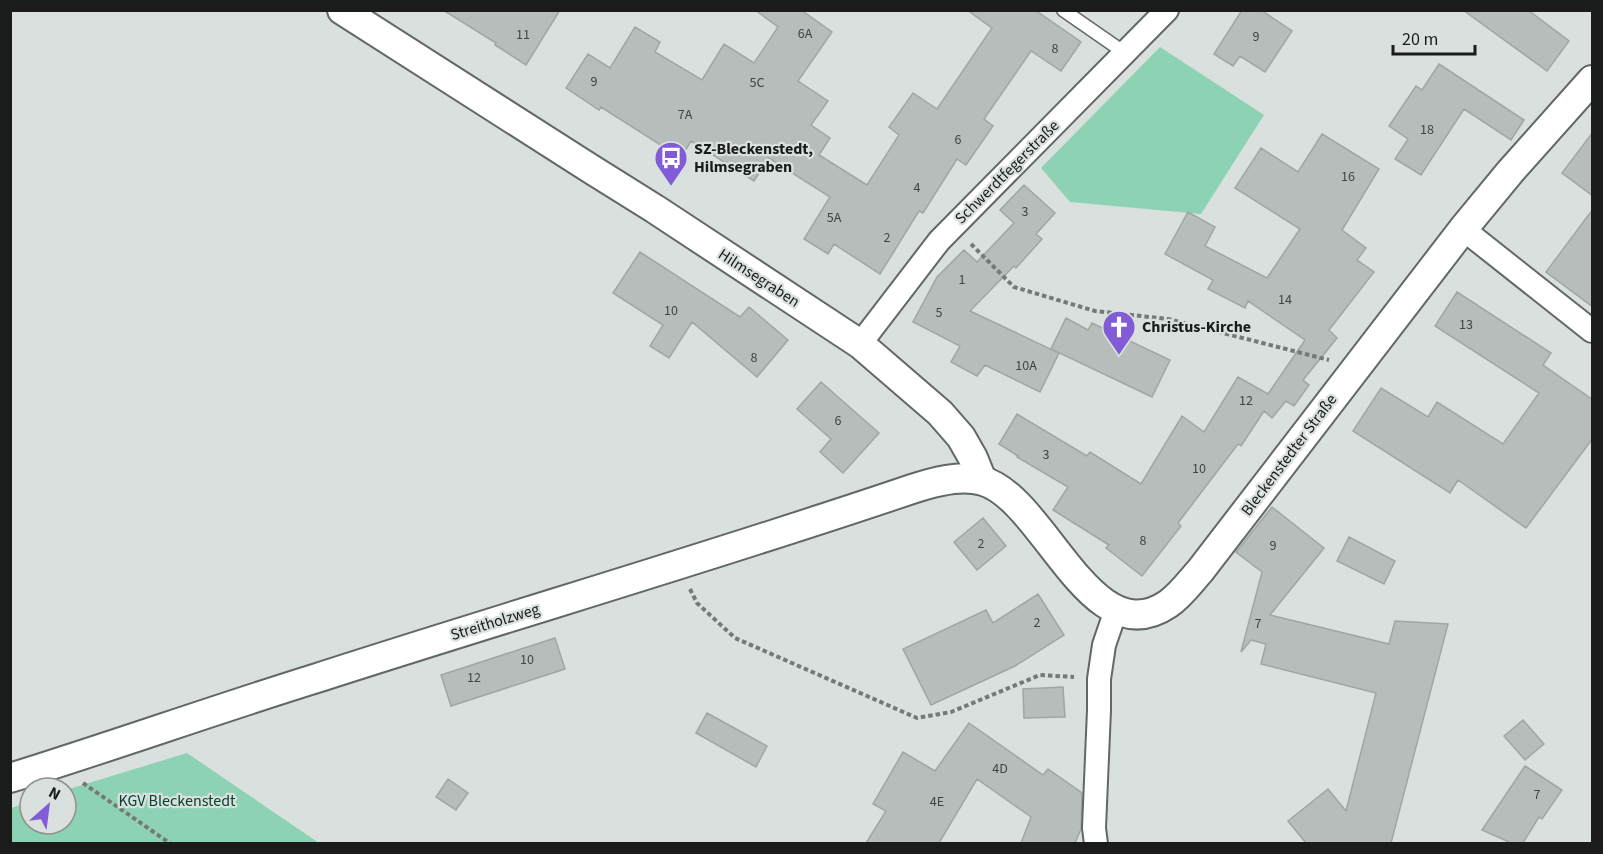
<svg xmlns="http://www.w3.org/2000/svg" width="1603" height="854" font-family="'Source Sans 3',sans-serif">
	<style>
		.green { fill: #8ed2b6 }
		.building { fill: #b7bdba; stroke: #9fa6a3; stroke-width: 1.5 }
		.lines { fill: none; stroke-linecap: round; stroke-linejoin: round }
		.service-casing { stroke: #626865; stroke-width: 15 }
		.minor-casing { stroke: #626865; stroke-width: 26 }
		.tertiary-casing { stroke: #626865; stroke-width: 32 }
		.path { stroke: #757977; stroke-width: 4; stroke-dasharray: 4.5 3; stroke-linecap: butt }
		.service { stroke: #fff; stroke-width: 12 }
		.minor { stroke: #fff; stroke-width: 22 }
		.tertiary { stroke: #fff; stroke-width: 28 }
		.labels { text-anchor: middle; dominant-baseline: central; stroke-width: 4.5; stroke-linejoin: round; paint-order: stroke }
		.number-label { font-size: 14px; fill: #414443 }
		.poi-label { font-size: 16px; font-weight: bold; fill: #1a1c1b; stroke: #d9e0dd; text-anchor: start }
		.street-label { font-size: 16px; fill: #1a1c1b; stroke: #d9e0dd }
		.park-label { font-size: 16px; fill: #004330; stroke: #d9e0dd }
	</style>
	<rect width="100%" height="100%" fill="#d9e0dd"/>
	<path class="green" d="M 1160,47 L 1264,115 L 1201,214 L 1070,202 L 1041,168 Z
		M 187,753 L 319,843 L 11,843 L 11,808 L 30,802 L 30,824 L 66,824 L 66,790 Z"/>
	<path class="building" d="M 443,10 L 560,10 L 526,65 L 495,45 L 496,43 Z
		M 755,10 L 801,10 L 832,32 L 798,81 L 828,101 L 811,125 L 830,138 L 819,155 L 867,185 L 899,135 L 889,127 L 913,93 L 937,109 L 992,28 L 967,10 L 1035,10 L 1081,42 L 1061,71 L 1031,51 L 984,119 L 993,126 L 966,165 L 957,159 L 923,213 L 919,211 L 880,274 L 834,244 L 828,254 L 804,239 L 830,197 L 769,158 L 754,181 L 691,141 L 681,158 L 601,107 L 599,110 L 566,88 L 588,54 L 610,68 L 635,27 L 660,42 L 655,52 L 702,80 L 724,44 L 754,63 L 778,27 Z
		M 1242,10 L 1261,10 L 1292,31 L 1265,72 L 1240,56 L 1233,66 L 1214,54 Z
		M 1463,10 L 1528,10 L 1569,41 L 1547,71 Z
		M 1439,64 L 1524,120 L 1511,140 L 1464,109 L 1421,175 L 1395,159 L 1408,139 L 1389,126 L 1416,86 L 1422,90 Z
		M 1593,132 L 1593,196 L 1562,173 Z
		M 1322,134 L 1379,169 L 1342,230 L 1366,248 L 1357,260 L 1374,272 L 1329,330 L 1337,338 L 1303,380 L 1309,385 L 1294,406 L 1286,401 L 1272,418 L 1264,411 L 1241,446 L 1238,444 L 1178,523 L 1181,526 L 1142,576 L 1106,548 L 1109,545 L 1053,510 L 1068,487 L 1017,457 L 1018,456 L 999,444 L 1017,414 L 1087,456 L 1090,452 L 1141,484 L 1182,416 L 1204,432 L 1238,377 L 1268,394 L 1305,340 L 1248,301 L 1245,308 L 1208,289 L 1213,280 L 1165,254 L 1188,212 L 1215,227 L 1205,246 L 1267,278 L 1300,229 L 1235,188 L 1261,148 L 1298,172 Z
		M 1024,185 L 1055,213 L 1036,234 L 1042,239 L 1016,268 L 1014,266 L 970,311 L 1059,353 L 1040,392 L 985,365 L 977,376 L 951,362 L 960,346 L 913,322 L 937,277 L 964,250 L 977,262 L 1014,223 L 1000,210 Z
		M 1593,209 L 1593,307 L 1546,272 Z
		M 640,252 L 740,317 L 749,307 L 788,340 L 757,377 L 692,322 L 669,358 L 650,346 L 663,325 L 613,293 Z
		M 1457,292 L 1551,353 L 1543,365 L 1593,400 L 1593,438 L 1526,528 L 1458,480 L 1450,493 L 1353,431 L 1381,388 L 1428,417 L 1437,402 L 1503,444 L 1539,393 L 1435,326 Z
		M 1066,318 L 1088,330 L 1092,323 L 1170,360 L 1152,397 L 1051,349 Z
		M 821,382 L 879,433 L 843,473 L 820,452 L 831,439 L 797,409 Z
		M 1272,507 L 1324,548 L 1270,615 L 1389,644 L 1395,621 L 1448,624 L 1391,843 L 1306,843 L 1288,821 L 1328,789 L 1346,811 L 1376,693 L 1261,664 L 1266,644 L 1251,640 L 1241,652 L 1262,572 L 1236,552 Z
		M 983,518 L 1006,546 L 977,570 L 954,542 Z
		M 1349,537 L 1395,561 L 1384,584 L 1337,561 Z
		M 1038,594 L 1064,635 L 1015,666 L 931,705 L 903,649 L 986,610 L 993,623 Z
		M 555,638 L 565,669 L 451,706 L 441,675 Z
		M 1063,687 L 1065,717 L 1024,718 L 1023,689 Z
		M 707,713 L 767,746 L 756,767 L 696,733 Z
		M 1523,720 L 1544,744 L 1525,760 L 1504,736 Z
		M 969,723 L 1043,775 L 1048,769 L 1082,793 L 1081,829 L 1075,843 L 1021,843 L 1031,817 L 977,779 L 939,843 L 866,843 L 886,811 L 873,804 L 903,752 L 935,771 Z
		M 1525,766 L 1562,790 L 1542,819 L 1539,817 L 1523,843 L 1511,843 L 1482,830 Z
		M 448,779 L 468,793 L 456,810 L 436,797 Z"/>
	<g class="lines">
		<g class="service-casing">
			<path id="service" d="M 1063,10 L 1125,53"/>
		</g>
		<g class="minor-casing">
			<path id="minor" d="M 1463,229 L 1592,331
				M 860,344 L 939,241 L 1167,10
				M 1096,844 L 1094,828 L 1099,710 L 1099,679 L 1104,645 L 1116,610"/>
		</g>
		<g class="tertiary-casing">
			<path id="tertiary" d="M 342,10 L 591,169 L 655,209 L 860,344 L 940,413 L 961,437 L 973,458 L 982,480
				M 10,778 C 113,746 214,710 317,678 C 515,614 715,556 912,489 C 933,482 961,474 983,481 C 1045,499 1091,656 1168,604 C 1181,595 1190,582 1200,571 L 1463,229 L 1510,172 L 1592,80"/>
		</g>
		<path class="path" d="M 971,244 L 1014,287 L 1095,311 L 1168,319 L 1329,360
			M 690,589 L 697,603 L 735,638 L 917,718 L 951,712 L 1040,675 L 1074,677
			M 83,783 L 171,844"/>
		<use href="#service" class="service"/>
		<use href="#minor" class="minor"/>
		<use href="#tertiary" class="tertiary"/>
	</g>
	<defs>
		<g id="bus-pin" transform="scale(1.725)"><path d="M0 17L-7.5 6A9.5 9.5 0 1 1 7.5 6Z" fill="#825cd6" stroke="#d9e0dd"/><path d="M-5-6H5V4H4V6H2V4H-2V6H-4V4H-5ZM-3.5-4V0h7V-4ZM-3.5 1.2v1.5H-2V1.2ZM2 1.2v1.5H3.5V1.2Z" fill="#fff"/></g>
		<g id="church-pin" transform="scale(1.725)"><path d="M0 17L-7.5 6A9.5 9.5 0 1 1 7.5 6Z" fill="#825cd6" stroke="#d9e0dd"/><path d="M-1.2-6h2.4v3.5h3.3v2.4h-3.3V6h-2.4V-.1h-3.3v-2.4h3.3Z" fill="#fff"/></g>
	</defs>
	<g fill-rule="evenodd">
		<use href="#bus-pin" x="671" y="158"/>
		<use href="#church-pin" x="1119" y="327"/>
	</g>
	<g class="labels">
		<g class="number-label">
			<text x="805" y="34">6A</text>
			<text x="523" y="35">11</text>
			<text x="1256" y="37">9</text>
			<text x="1055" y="49">8</text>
			<text x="594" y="82">9</text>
			<text x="757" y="83">5C</text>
			<text x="685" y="115">7A</text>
			<text x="1427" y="130">18</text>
			<text x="958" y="140">6</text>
			<text x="1348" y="177">16</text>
			<text x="917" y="188">4</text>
			<text x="1025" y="212">3</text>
			<text x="834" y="218">5A</text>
			<text x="887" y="238">2</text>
			<text x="962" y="280">1</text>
			<text x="1285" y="300">14</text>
			<text x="671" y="311">10</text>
			<text x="939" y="313">5</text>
			<text x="1466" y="325">13</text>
			<text x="754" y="358">8</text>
			<text x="1026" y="366">10A</text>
			<text x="1246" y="401">12</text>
			<text x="838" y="421">6</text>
			<text x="1046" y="455">3</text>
			<text x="1199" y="469">10</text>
			<text x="1143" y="541">8</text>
			<text x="981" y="544">2</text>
			<text x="1273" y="546">9</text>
			<text x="1037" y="623">2</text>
			<text x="1258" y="624">7</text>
			<text x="527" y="660">10</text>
			<text x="474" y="678">12</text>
			<text x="1000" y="769">4D</text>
			<text x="1537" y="795">7</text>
			<text x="937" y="802">4E</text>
		</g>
		<g class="poi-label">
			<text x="694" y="149">SZ-Bleckenstedt,<tspan x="694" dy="18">Hilmsegraben</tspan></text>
			<text x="1142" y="327">Christus-Kirche</text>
		</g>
		<g class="street-label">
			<text transform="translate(1007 172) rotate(-45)">Schwerdtfegerstraße</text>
			<text transform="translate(759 278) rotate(33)">Hilmsegraben</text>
			<text transform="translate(1289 455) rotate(-53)">Bleckenstedter Straße</text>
			<text transform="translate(495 622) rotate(-17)">Streitholzweg</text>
		</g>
		<g class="park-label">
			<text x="177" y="801">KGV Bleckenstedt</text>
		</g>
	</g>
	<rect width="1603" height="854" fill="none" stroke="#1a1c1b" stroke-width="24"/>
	<g transform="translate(48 806) rotate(28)"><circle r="28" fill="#d9e0dd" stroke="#8d928f" stroke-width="1.5"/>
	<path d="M0-4.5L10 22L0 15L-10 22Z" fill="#825cd6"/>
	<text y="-9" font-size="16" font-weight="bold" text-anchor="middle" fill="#1a1c1b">N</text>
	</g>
	<path d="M1393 45v9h82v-9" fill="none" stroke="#1a1c1b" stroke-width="3"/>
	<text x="1402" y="45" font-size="18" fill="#1a1c1b" stroke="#d9e0dd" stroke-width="4.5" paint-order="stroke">20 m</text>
</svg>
